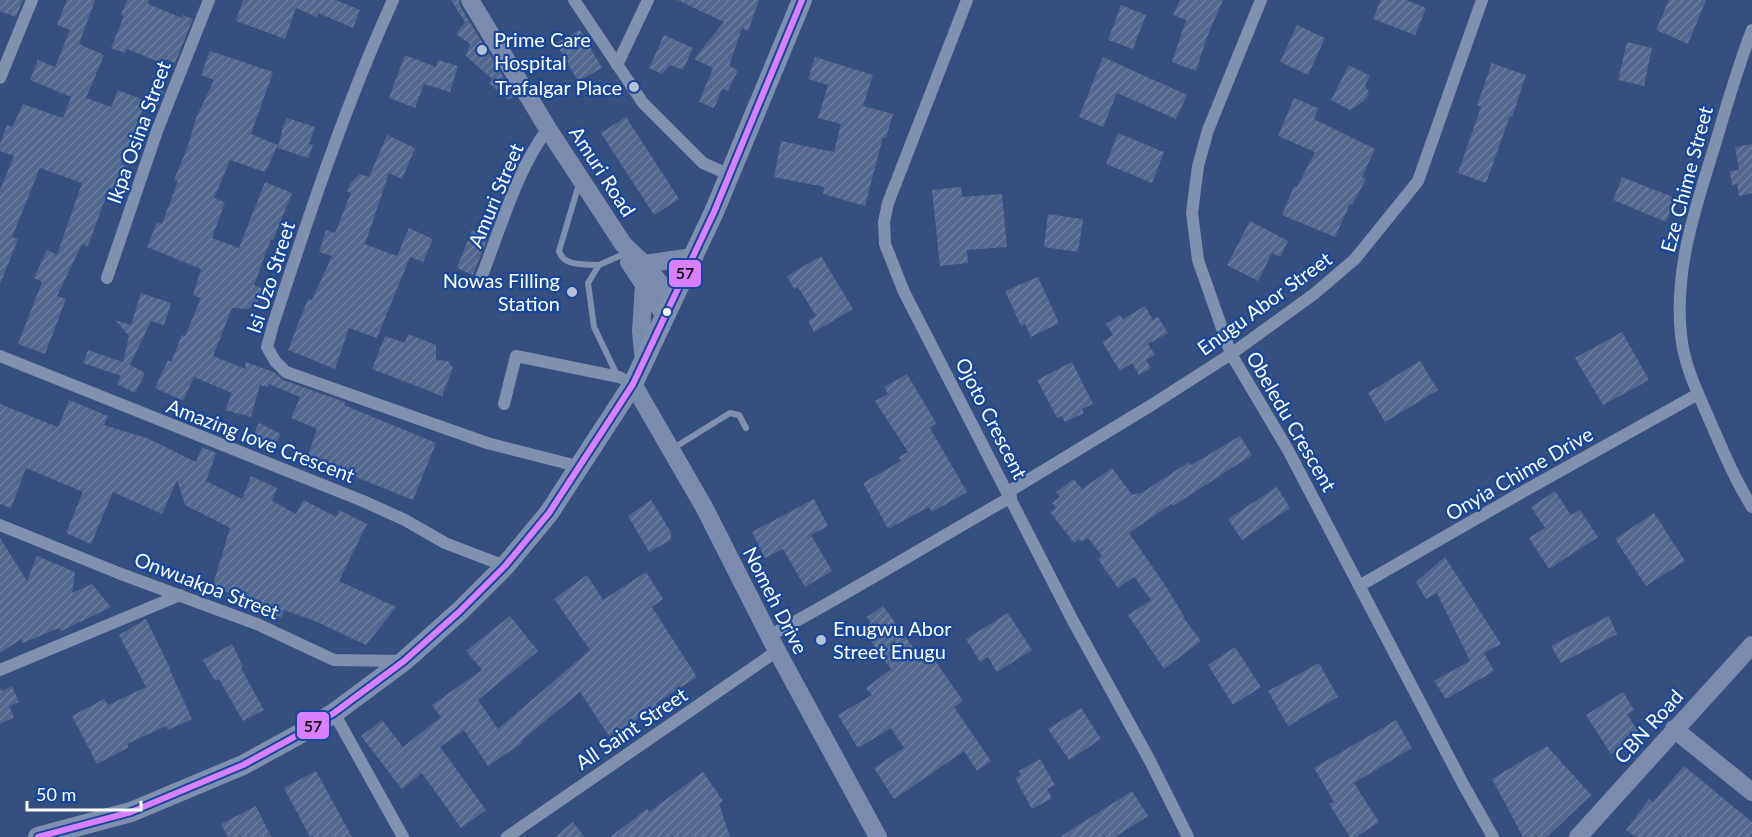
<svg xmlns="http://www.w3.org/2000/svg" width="1752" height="837" font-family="Lato,sans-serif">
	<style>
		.building { fill: url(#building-hatch) }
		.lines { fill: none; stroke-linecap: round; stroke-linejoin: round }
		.service { stroke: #8090af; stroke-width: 6 }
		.minor { stroke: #8090af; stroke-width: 12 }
		.secondary { stroke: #7b8bad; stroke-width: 18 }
		.primary { stroke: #7e90ae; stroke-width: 20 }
		.bus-1-casing { stroke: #16469e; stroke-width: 10 }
		.bus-1 { stroke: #d880ff; stroke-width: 6 }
		.poi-dot { fill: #b8c1d2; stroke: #16469e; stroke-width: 2 }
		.bus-dot { fill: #fff; stroke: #16469e; stroke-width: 2 }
		.labels { text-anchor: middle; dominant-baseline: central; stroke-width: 4.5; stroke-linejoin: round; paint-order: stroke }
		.poi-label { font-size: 20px; fill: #fff; stroke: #16469e; text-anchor: start }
		.street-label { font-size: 20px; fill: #fff; stroke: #16469e }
		.line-badge { stroke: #16469e; stroke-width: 2 }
		.pale-badge-label { font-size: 16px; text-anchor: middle; font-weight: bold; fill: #111 }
	</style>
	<defs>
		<pattern id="building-hatch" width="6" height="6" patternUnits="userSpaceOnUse" patternTransform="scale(1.5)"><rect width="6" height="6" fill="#52678d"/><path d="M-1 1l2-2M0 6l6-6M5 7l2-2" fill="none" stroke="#6c7e9e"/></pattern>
	</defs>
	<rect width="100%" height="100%" fill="#354f7f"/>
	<path class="building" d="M 0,0 L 23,0 L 16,17 L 0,11 Z
		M 67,0 L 95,0 L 79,44 L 104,55 L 86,98 L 111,107 L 118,90 L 146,101 L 121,164 L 127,166 L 117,191 L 109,188 L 88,246 L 82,244 L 57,296 L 66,299 L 45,354 L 18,344 L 42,282 L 34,278 L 47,250 L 57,255 L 82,183 L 40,168 L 12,237 L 18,239 L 0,284 L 0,190 L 14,156 L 0,151 L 0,144 L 7,125 L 12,127 L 23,104 L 63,118 L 71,97 L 30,80 L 38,60 L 55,67 L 70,30 L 57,25 Z
		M 127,0 L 149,0 L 148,4 L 182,18 L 183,15 L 193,19 L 175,63 L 166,59 L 164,64 L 127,49 L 125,53 L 111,48 L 124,16 L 121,15 Z
		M 243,0 L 336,0 L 360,10 L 353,28 L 318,13 L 317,17 L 296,8 L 285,39 L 236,21 Z
		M 451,0 L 459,0 L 460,6 L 515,96 L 508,100 L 489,83 L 492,79 L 466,56 L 470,44 L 456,34 L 465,22 Z
		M 677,0 L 759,0 L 748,31 L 742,28 L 729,66 L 738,70 L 728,91 L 722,89 L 714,108 L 699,102 L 713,68 L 694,59 L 724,22 Z
		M 1180,0 L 1223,0 L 1207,37 L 1196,71 L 1172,62 L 1186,20 L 1173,15 Z
		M 1381,0 L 1406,0 L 1426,8 L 1415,35 L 1373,19 Z
		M 1669,0 L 1706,0 L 1688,44 L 1656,30 Z
		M 1121,5 L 1146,15 L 1133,49 L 1108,40 Z
		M 1297,25 L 1325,38 L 1308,75 L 1280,62 Z
		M 580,30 L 602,68 L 578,81 L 556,43 Z
		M 664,35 L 693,48 L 683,70 L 670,65 L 662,74 L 649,68 Z
		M 1627,42 L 1652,48 L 1644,86 L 1618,80 Z
		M 210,51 L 273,72 L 251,134 L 278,145 L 265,172 L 230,160 L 214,198 L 225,202 L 212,238 L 239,248 L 265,182 L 292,193 L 273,240 L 271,239 L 254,285 L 269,291 L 265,303 L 259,300 L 248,309 L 232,308 L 213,356 L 246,369 L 245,362 L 274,372 L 283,380 L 345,402 L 344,405 L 436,443 L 413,500 L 336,469 L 337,466 L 308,455 L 317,429 L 291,418 L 300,397 L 269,384 L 268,387 L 260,385 L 251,417 L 225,410 L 232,393 L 194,377 L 183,401 L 155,388 L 168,360 L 171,362 L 182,335 L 185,336 L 201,298 L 193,295 L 201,269 L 147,247 L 157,222 L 162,224 L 178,181 L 174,180 L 188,146 L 196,118 L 214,80 L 201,75 Z
		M 405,55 L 436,67 L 438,60 L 458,66 L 450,92 L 424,84 L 415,108 L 389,98 Z
		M 815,57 L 873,75 L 863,106 L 893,114 L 886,138 L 883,137 L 865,206 L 823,194 L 824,187 L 774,177 L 781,141 L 834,152 L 841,124 L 818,118 L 828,85 L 808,79 Z
		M 1103,57 L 1187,95 L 1176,119 L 1117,93 L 1103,127 L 1079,117 Z
		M 1492,63 L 1526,75 L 1512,117 L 1510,116 L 1486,183 L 1458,173 L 1481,107 L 1477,105 Z
		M 1349,65 L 1370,76 L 1365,85 L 1369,93 L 1364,101 L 1350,110 L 1331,100 Z
		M 154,88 L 164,92 L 158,105 L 148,101 Z
		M 1294,98 L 1318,108 L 1314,119 L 1375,149 L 1362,177 L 1366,179 L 1352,205 L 1350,204 L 1335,237 L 1282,215 L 1294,186 L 1297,187 L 1315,152 L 1278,136 Z
		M 626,117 L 679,199 L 654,215 L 601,133 Z
		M 287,118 L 315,127 L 309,144 L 313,145 L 308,158 L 278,148 L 283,126 Z
		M 1118,133 L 1164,152 L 1152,183 L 1106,164 Z
		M 387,135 L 415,148 L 402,179 L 389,173 L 365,244 L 397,256 L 409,228 L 433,239 L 423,262 L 410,257 L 377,338 L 349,328 L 335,369 L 288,350 L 308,299 L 312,300 L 332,256 L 319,252 L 326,230 L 335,233 L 351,193 L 347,191 L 350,184 L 360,174 L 369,177 Z
		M 1752,144 L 1752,193 L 1739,196 L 1737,184 L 1732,185 L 1730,171 L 1739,170 L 1735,147 Z
		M 1622,177 L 1675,198 L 1666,222 L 1613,200 Z
		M 961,187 L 962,197 L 1002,194 L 1007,247 L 967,250 L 968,263 L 940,266 L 932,190 Z
		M 1048,214 L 1083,219 L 1078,252 L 1044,247 Z
		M 1250,221 L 1288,241 L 1280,257 L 1272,253 L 1258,281 L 1227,265 Z
		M 472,230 L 488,237 L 473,275 L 457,268 Z
		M 821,256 L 853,309 L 814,332 L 808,321 L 816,316 L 798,287 L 794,289 L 787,276 Z
		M 1038,277 L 1059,323 L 1031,337 L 1025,324 L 1021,326 L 1005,291 Z
		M 141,293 L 171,303 L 164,325 L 151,321 L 130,365 L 145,373 L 135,393 L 117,384 L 121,376 L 83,363 L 88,350 L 123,362 L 129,336 L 115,320 L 131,325 Z
		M 1145,306 L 1153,320 L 1158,317 L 1168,333 L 1148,344 L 1155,355 L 1146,360 L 1151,368 L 1139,375 L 1132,363 L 1120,371 L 1102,342 L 1113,335 L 1106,324 L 1120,315 L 1123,319 Z
		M 1622,332 L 1649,380 L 1603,405 L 1575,358 Z
		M 408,334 L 436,345 L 436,360 L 448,361 L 453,368 L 442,396 L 372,369 L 385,336 L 405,343 Z
		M 1420,361 L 1438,390 L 1385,422 L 1368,393 Z
		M 1072,362 L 1093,404 L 1082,409 L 1084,413 L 1065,422 L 1062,416 L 1057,418 L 1037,380 Z
		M 907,374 L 936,423 L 930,428 L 967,492 L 932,512 L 929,507 L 888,529 L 863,483 L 901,461 L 899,457 L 908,452 L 875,401 L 888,394 L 884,387 Z
		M 69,400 L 108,416 L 104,425 L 147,438 L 196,462 L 202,447 L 216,453 L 206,481 L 242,499 L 251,476 L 277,488 L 272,501 L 296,514 L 304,500 L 336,517 L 339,510 L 367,524 L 339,581 L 396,607 L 366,645 L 315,621 L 284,610 L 281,618 L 250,605 L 253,600 L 212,588 L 230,528 L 185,505 L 177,480 L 162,514 L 113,492 L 91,544 L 66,533 L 83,492 L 26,468 L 11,508 L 0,504 L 0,404 L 58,427 Z
		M 259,423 L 281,434 L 272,453 L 250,442 Z
		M 1240,436 L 1252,455 L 1173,506 L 1171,504 L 1129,533 L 1165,585 L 1184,616 L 1183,617 L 1201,641 L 1164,669 L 1128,615 L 1151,600 L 1134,577 L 1118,588 L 1098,559 L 1102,556 L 1088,538 L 1082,542 L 1079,539 L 1074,543 L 1050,512 L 1056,508 L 1052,503 L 1060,497 L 1056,492 L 1074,479 L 1082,489 L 1112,468 L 1132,495 L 1138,493 L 1140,494 L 1189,462 L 1191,465 Z
		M 1277,487 L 1290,508 L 1242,540 L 1228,519 Z
		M 1555,491 L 1571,515 L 1580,510 L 1598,537 L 1549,569 L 1529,538 L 1545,528 L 1531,507 Z
		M 814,499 L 828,526 L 811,535 L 832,571 L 805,587 L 783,549 L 765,558 L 752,532 Z
		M 651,500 L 671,532 L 671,540 L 649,552 L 628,516 Z
		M 1654,513 L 1685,561 L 1646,586 L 1615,539 Z
		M 0,538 L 27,581 L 37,556 L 75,572 L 72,593 L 92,584 L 111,607 L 61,631 L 59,628 L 23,643 L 21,639 L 0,653 Z
		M 1445,557 L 1501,644 L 1484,653 L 1494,671 L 1446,699 L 1434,681 L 1470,661 L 1437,593 L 1426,599 L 1416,582 Z
		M 646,572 L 663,599 L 652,607 L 697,677 L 656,703 L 658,706 L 609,736 L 580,692 L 521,741 L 522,743 L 488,766 L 464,730 L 440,747 L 486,810 L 461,828 L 422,773 L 402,789 L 361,736 L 382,720 L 403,747 L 441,717 L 432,705 L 482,670 L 466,651 L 510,616 L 538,651 L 478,700 L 498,729 L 590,650 L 554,599 L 587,575 L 603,600 Z
		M 883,606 L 923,661 L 931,655 L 963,701 L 954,707 L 991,761 L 977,771 L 964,751 L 894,799 L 874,768 L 904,748 L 891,728 L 858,748 L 838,715 L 872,695 L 866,688 L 891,669 L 862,629 L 871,623 L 867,617 Z
		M 1008,613 L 1032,650 L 997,672 L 988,657 L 980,662 L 966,639 Z
		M 1609,616 L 1617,634 L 1561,663 L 1551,646 Z
		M 146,619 L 170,668 L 169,668 L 192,719 L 168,730 L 166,726 L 127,744 L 129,747 L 97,764 L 72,716 L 104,699 L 108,705 L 146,687 L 119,635 Z
		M 232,644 L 243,666 L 241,668 L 264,710 L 243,721 L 219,679 L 215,681 L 203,660 Z
		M 1235,647 L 1261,687 L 1233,705 L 1208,665 Z
		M 1319,663 L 1338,697 L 1288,726 L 1268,691 Z
		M 12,686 L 19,702 L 9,706 L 14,717 L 0,724 L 0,687 L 2,691 Z
		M 1623,692 L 1634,710 L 1627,714 L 1640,735 L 1611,754 L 1586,715 Z
		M 1081,708 L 1101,739 L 1069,760 L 1048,729 Z
		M 1396,720 L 1412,748 L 1354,783 L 1379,822 L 1356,837 L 1350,837 L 1329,804 L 1334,802 L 1314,768 Z
		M 1547,746 L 1591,795 L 1547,837 L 1523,837 L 1492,779 Z
		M 1040,759 L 1055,785 L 1047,789 L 1052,798 L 1032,809 L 1015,778 L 1021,775 L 1019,771 Z
		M 1684,766 L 1752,822 L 1752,837 L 1636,837 L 1626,830 L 1649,799 L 1653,802 Z
		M 316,771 L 352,837 L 310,837 L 284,788 Z
		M 703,772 L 723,801 L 719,804 L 730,837 L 610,837 L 647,809 L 649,812 Z
		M 1132,791 L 1148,816 L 1115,837 L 1060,837 Z
		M 256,806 L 271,837 L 228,837 L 221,824 Z
		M 573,822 L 584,837 L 555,837 Z"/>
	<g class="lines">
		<path class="service" d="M 579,184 L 559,251 C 564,267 584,264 599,265
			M 618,377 L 594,327 L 588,283 L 599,265 L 624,254
			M 672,449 L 730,413 L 739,415 L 746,428"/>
		<path class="minor" d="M 393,0 C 345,106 309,215 273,325 L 267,347 L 275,361 L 286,372 L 487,443 L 581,467
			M 574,0 L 643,103 L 703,163 L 730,175
			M 967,0 L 888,203 L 884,222 L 885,244 L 904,292 L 1073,621 L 1149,759 L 1188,837
			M 1261,0 L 1208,130 L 1198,166 L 1192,213 L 1198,260 L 1231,354 L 1288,450 L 1463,784 L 1493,837
			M 1752,30 C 1737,69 1726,108 1714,148 C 1695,209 1674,270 1681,335 C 1684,366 1698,393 1710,421 C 1723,451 1735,480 1752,507
			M 617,65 L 648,0
			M 0,78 L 32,0
			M 107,278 L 157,131 L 209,0
			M 481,278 C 499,233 518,166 548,129
			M 0,356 L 363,501 L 405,520 L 445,543 L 505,566
			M 504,404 L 516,356 L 619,377 L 633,384
			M 1008,492 L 1150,406 L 1231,354 L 1314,294 L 1355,259 L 1418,181 L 1482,0
			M 0,525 L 121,574 L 257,624 L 334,660 L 403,661
			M 1359,586 L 1526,490 L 1698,394
			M 769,636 C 851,592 930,543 1011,497
			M 0,670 L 180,595
			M 334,713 L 403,837
			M 507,837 L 777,651"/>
		<path class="secondary" d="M 470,0 L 548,129 L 623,244 L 644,264 L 673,299
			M 629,262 L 665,316
			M 644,264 L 693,257
			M 644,285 L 641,331 L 644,362
			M 633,384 L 704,507 L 777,651 L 878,837
			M 1674,729 L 1752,792
			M 1578,837 L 1752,645"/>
		<path class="primary" d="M 38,837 L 131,812 L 243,765 L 296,736 L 334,713 L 404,661 L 460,611 L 505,566 L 549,513 L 633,384 L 714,212 L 802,0"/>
		<g class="bus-1-casing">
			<path id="bus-1" d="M 38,837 L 131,812 L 243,765 L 296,736 L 334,713 L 404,661 L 460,611 L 505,566 L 549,513 L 633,384 L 714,212 L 802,0"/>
		</g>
		<use href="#bus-1" class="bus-1"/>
	</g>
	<g class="poi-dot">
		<circle cx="482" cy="50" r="6"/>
		<circle cx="634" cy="87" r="6"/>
		<circle cx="572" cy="292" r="6"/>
		<circle cx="821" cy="640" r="6"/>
	</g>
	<circle class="bus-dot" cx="667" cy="312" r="5"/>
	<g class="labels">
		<g class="poi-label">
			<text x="494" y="39">Prime Care<tspan x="494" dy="23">Hospital</tspan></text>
			<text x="622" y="87" text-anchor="end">Trafalgar Place</text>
			<text x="560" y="280" text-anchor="end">Nowas Filling<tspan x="560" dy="23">Station</tspan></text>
			<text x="833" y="628">Enugwu Abor<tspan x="833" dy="23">Street Enugu</tspan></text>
		</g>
		<g class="street-label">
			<text transform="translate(138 132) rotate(-70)">Ikpa Osina Street</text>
			<text transform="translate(603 171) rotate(57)">Amuri Road</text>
			<text transform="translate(1686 179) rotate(-75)">Eze Chime Street</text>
			<text transform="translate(495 195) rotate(-67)">Amuri Street</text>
			<text transform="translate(270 277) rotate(-72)">Isi Uzo Street</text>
			<text transform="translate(1264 303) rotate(-36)">Enugu Abor Street</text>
			<text transform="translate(992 418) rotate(63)">Ojoto Crescent</text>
			<text transform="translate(1292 421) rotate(60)">Obeledu Crescent</text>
			<text transform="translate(261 440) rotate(21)">Amazing love Crescent</text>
			<text transform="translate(1519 473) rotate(-30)">Onyia Chime Drive</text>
			<text transform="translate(207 585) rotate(21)">Onwuakpa Street</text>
			<text transform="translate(776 600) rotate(63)">Nomeh Drive</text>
			<text transform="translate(1648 726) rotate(-48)">CBN Road</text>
			<text transform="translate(631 728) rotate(-34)">All Saint Street</text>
		</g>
	</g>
	<g class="line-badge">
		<rect x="668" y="259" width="34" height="29" rx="6" fill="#d880ff"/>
		<rect x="296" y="711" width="34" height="29" rx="6" fill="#d880ff"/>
	</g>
	<g class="pale-badge-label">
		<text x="685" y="279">57</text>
		<text x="313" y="732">57</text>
	</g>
	<path d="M27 801v9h114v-9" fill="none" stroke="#ffffff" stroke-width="3"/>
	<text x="36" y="801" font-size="18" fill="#ffffff" stroke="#16469e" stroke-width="4.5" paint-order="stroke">50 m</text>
</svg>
